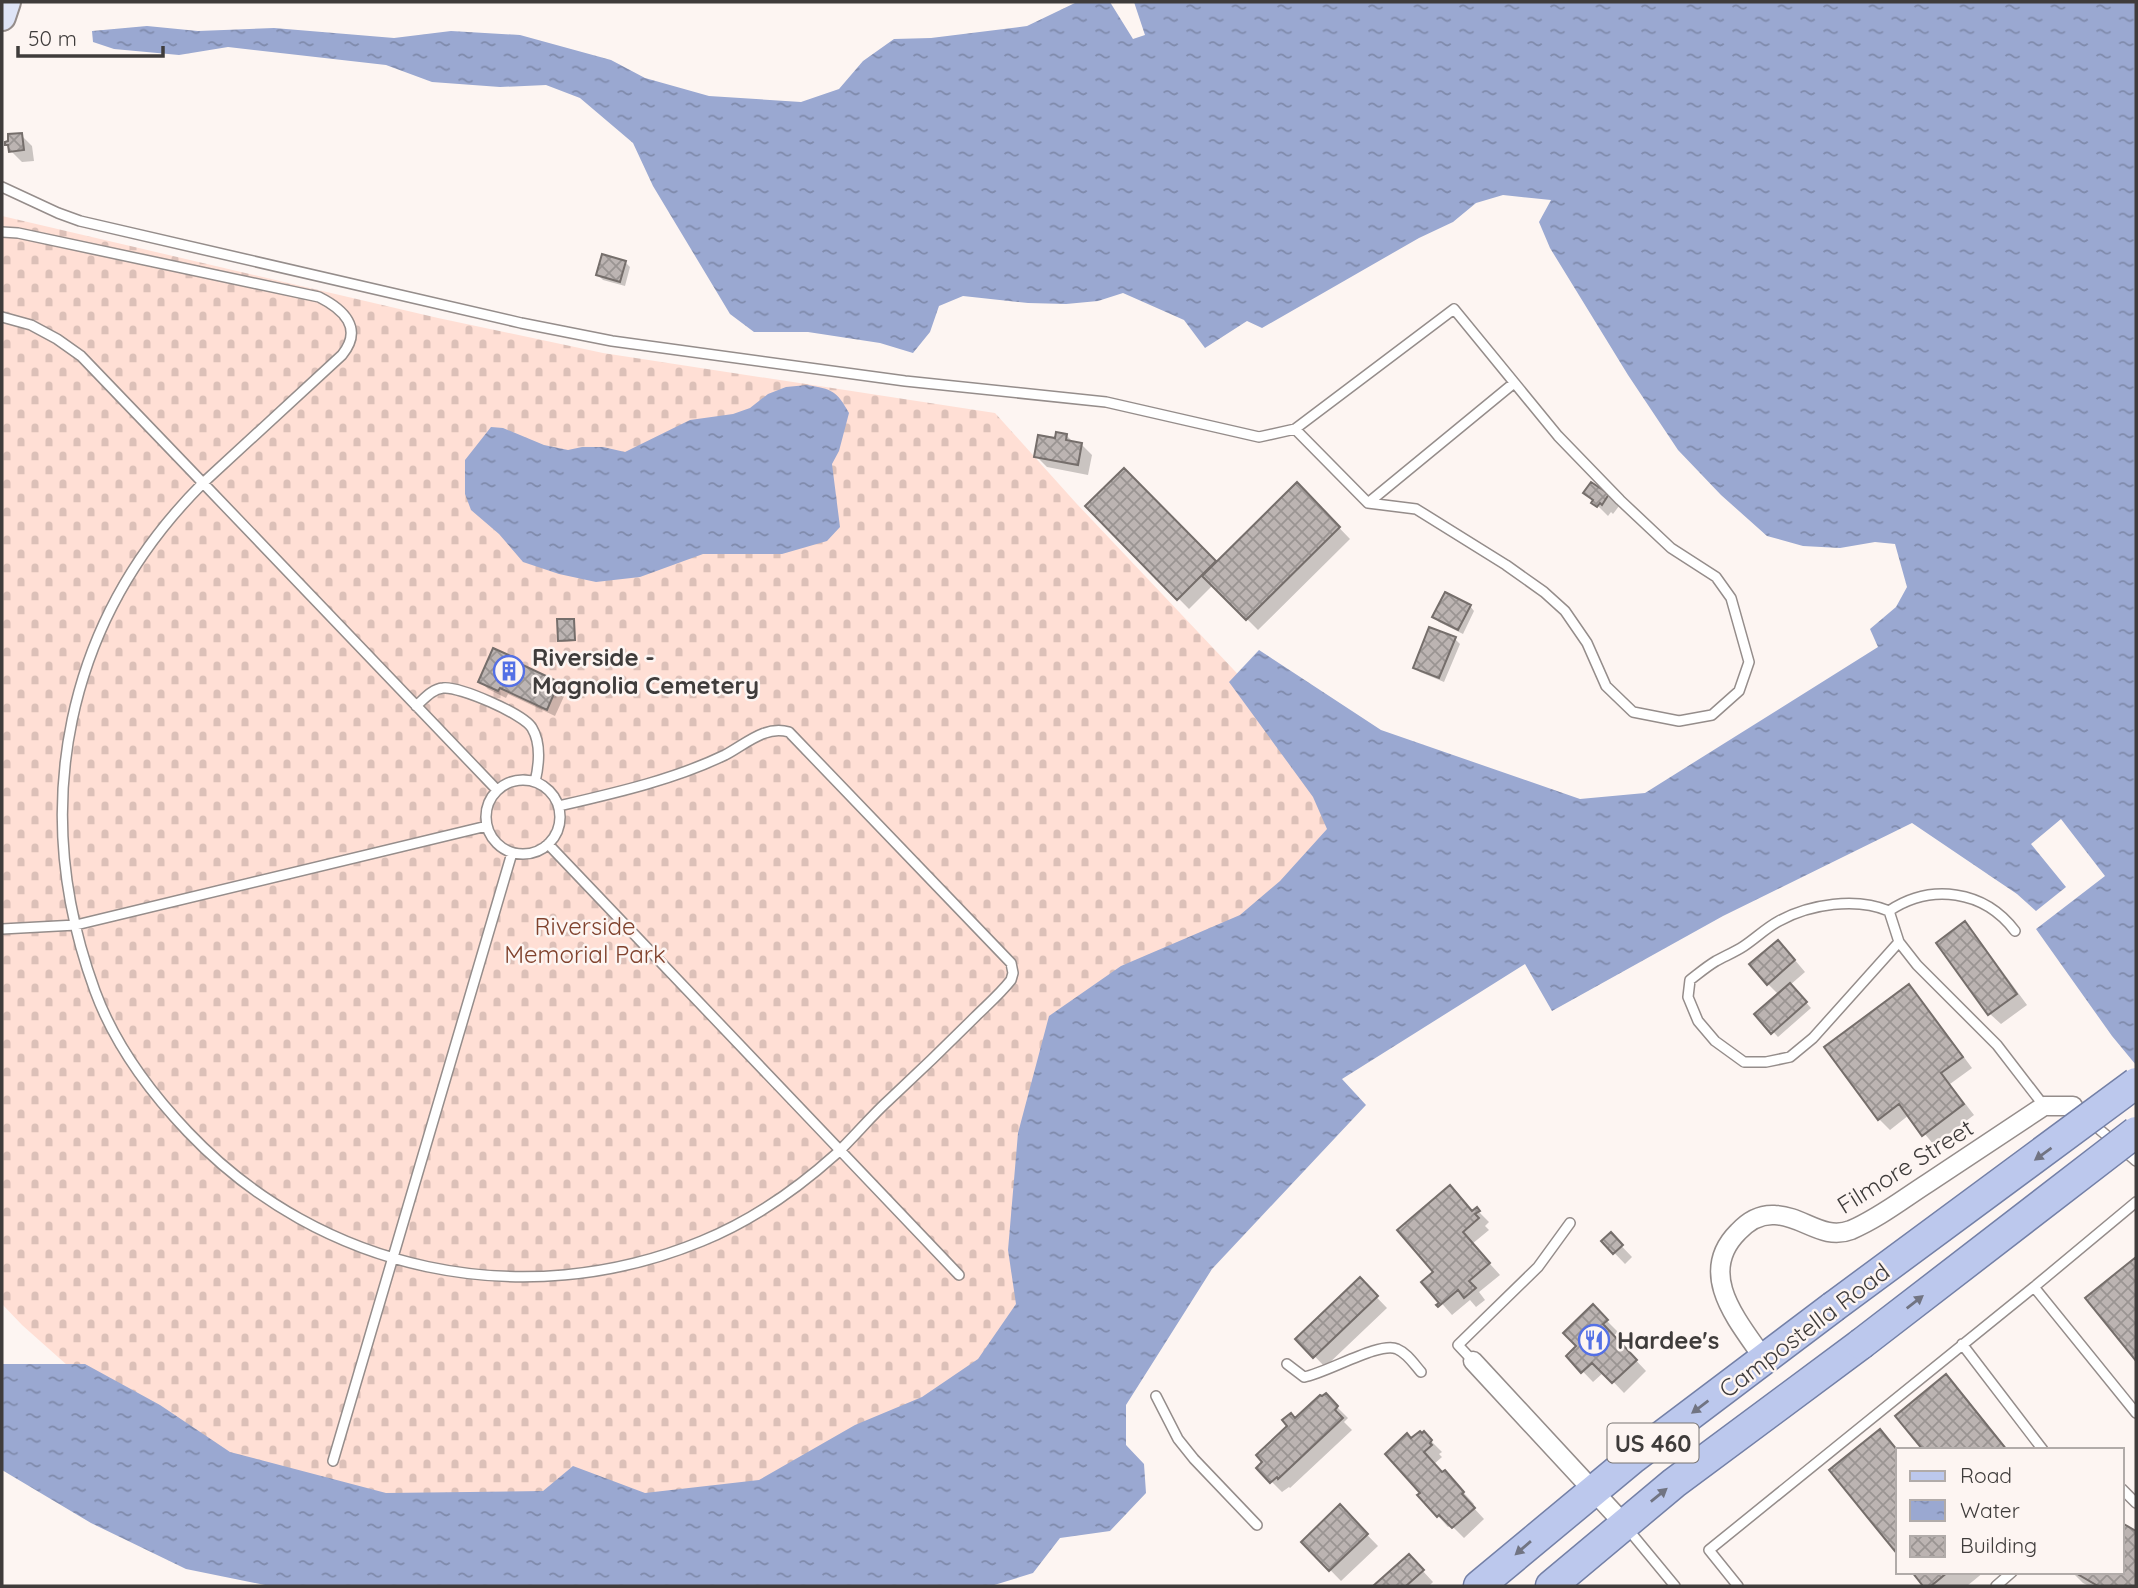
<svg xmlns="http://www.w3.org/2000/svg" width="2138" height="1588" font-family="Quicksand,sans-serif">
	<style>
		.cemetery { fill: url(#cemetery-stones) }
		.water { fill: url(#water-ripples) }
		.shadow { fill: #0003 }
		.building { fill: url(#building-cross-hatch); stroke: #756e6b; stroke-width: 2 }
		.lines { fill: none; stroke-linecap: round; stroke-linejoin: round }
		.lane-casing { stroke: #958d8b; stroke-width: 12 }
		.street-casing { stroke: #958d8b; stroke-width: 21 }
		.secondary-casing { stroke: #958d8b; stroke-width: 30 }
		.primary-casing { stroke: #7480a7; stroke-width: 33 }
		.lane { stroke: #fff; stroke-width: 9 }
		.street { stroke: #fff; stroke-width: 18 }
		.secondary { stroke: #dee4f6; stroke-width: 26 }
		.primary { stroke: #bcc8ed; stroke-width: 30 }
		.primary-bridge-casing { stroke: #7480a7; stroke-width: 33; stroke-linecap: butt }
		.primary-bridge { stroke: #bcc8ed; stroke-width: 30 }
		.oneway { fill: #717482 }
		.labels { text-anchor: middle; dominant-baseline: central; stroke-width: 5; stroke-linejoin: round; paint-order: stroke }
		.shield { fill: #fdf5f2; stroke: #787472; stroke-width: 2 }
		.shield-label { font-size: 23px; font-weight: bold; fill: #3f3c3b }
		.poi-label { font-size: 24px; font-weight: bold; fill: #3f3c3b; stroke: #fdf5f2; text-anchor: start }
		.park-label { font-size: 24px; fill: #80422d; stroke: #fdf5f2 }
		.street-label { font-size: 24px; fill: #3f3c3b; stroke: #fdf5f2 }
	</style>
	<defs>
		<pattern id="cemetery-stones" width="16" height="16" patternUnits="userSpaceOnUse" patternTransform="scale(1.75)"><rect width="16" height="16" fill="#ffdfd5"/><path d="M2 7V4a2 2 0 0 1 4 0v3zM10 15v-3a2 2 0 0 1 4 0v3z" fill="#dcc0b8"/></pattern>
		<pattern id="water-ripples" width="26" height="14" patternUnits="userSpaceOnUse" patternTransform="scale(1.75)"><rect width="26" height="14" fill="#9aa8d1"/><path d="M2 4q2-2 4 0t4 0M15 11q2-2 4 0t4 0" fill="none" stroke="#7f8aab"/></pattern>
		<pattern id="building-cross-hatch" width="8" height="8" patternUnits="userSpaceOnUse" patternTransform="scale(1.75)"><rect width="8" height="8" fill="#bcb4b2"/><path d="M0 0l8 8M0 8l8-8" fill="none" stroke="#9a9492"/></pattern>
	</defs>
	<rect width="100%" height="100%" fill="#fdf5f2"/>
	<path class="cemetery" d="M 2,216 L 438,318 L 603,353 L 995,413 L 1076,503 L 1444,892 L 1030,1354 L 761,1496 L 334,1507 L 85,1381 L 22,1325 L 2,1304 Z"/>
	<path class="water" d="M 1077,2 L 1110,2 L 1133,39 L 1145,35 L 1134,2 L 2136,2 L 2136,1065 L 2112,1036 L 2036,929 L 2105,876 L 2061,819 L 2031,844 L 2066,887 L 2036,911 L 2017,894 L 1912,823 L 1723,916 L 1552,1011 L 1525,964 L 1342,1079 L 1366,1105 L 1212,1269 L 1126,1405 L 1126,1445 L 1144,1464 L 1146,1493 L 1110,1531 L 1060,1538 L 1033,1573 L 991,1586 L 270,1586 L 186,1569 L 91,1523 L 2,1470 L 2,1364 L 85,1364 L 160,1405 L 230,1452 L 386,1493 L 543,1491 L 573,1466 L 645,1493 L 759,1480 L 855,1425 L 922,1397 L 978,1359 L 1016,1304 L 1008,1250 L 1018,1133 L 1049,1016 L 1121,966 L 1240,915 L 1280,881 L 1327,829 L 1313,797 L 1229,682 L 1259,650 L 1381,730 L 1580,799 L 1645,793 L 1878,647 L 1870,629 L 1896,607 L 1907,587 L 1895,544 L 1875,542 L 1840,548 L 1803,546 L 1767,536 L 1721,495 L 1678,450 L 1628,375 L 1550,248 L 1539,222 L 1551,200 L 1503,195 L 1476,203 L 1453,222 L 1419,238 L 1262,328 L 1247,321 L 1205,348 L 1184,320 L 1123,293 L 1098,301 L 1066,304 L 1028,303 L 963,296 L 939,306 L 930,332 L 913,353 L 880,343 L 808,332 L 754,332 L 730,314 L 653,186 L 633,143 L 580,98 L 546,85 L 500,87 L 432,82 L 386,65 L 228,47 L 179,55 L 114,49 L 93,42 L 92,31 L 147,26 L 198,31 L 274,28 L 394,38 L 451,31 L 520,35 L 611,60 L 645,78 L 709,96 L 801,102 L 839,89 L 863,61 L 894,39 L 931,38 L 1027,26 Z
		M 807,385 C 832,389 837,391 849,413 L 839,451 L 832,464 L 840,527 L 827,541 L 782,554 L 703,554 L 640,577 L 596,582 L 559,574 L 523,562 L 499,534 L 471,510 L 465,494 L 465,460 L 491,427 L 503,428 L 544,445 L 568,450 L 582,447 L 603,447 L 625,452 L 690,420 L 733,414 L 750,408 L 768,394 L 786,387 Z"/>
	<path class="shadow" d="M 21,135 L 32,146 L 34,161 L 22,162 L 11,151 Z
		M 625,262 L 630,267 L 625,286 L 603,280 L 598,275 Z
		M 1067,436 L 1074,443 L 1081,444 L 1092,455 L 1088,475 L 1047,467 L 1036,456 L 1056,440 Z
		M 1124,470 L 1216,564 L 1297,484 L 1350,539 L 1258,630 L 1213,585 L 1189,609 L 1087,506 Z
		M 1585,493 L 1608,495 L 1619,506 L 1613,514 L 1611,512 L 1608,516 Z
		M 1470,606 L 1474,611 L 1463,634 L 1439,622 L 1434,617 Z
		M 573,620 L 576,641 L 561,642 L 559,640 Z
		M 1455,639 L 1460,644 L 1444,682 L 1420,672 L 1415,667 Z
		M 512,659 L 520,666 L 558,684 L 566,692 L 555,716 L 508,694 L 506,698 L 488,689 L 480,681 Z
		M 1965,924 L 1975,934 L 2027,1005 L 2001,1024 L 1990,1014 Z
		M 1789,953 L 1805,972 L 1790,985 L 1811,1008 L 1778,1037 L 1757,1014 L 1779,995 L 1768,984 Z
		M 1908,986 L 1919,997 L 1972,1068 L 1950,1084 L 1974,1115 L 1934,1145 L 1909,1115 L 1890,1130 L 1879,1119 Z
		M 1461,1198 L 1473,1212 L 1477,1210 L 1489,1222 L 1485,1226 L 1489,1230 L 1472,1244 L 1500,1275 L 1479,1292 L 1485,1300 L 1476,1307 L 1470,1300 L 1452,1315 L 1423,1282 L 1435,1272 Z
		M 1610,1234 L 1632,1257 L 1625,1264 L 1603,1241 Z
		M 2136,1259 L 2136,1359 L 2087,1299 Z
		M 1360,1280 L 1387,1308 L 1325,1367 L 1298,1339 Z
		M 1593,1307 L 1618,1332 L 1613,1336 L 1646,1371 L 1624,1393 L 1604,1372 L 1593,1382 L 1568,1356 L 1579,1346 Z
		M 1946,1377 L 1962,1393 L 2008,1450 L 1925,1450 Z
		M 1336,1406 L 1348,1418 L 1344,1422 L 1352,1430 L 1290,1488 L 1289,1487 L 1282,1492 L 1258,1468 L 1295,1420 Z
		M 1880,1431 L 1898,1450 L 1898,1553 L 1832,1471 Z
		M 1424,1434 L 1442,1452 L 1439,1454 L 1442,1457 L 1434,1464 L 1455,1483 L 1474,1504 L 1472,1506 L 1484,1519 L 1464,1538 L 1451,1525 L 1448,1527 L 1438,1516 L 1422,1493 L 1412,1440 Z
		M 1340,1507 L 1378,1546 L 1341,1581 L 1303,1542 Z
		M 2122,1525 L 2136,1533 L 2136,1586 L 2089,1586 L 2083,1583 L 2072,1572 L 2122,1572 Z
		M 1409,1556 L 1433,1582 L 1429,1586 L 1376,1586 Z
		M 1914,1572 L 1984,1572 L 1967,1586 L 1926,1586 Z"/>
	<path class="building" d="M 22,133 L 24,150 L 9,152 L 8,145 L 5,145 L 5,142 L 8,141 L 8,134 Z
		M 602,254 L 626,261 L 620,282 L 596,275 Z
		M 1056,432 L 1067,434 L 1066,440 L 1082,443 L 1078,465 L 1034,457 L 1038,435 L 1055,438 Z
		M 1124,468 L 1216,561 L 1177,600 L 1085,506 Z
		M 1297,482 L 1340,527 L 1246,620 L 1202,576 Z
		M 1591,482 L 1609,494 L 1602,505 L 1600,503 L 1597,507 L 1591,503 L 1593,500 L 1583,493 Z
		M 1445,592 L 1471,605 L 1458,630 L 1432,617 Z
		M 557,619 L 574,619 L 575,640 L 558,641 Z
		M 1429,627 L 1456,637 L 1439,678 L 1413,668 Z
		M 493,648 L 513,657 L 512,660 L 559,682 L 547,710 L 500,688 L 498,691 L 478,682 Z
		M 1965,921 L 2017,994 L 1988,1015 L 1936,943 Z
		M 1778,940 L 1795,960 L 1767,985 L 1749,964 Z
		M 1790,983 L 1807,1002 L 1771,1034 L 1754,1014 Z
		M 1909,984 L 1963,1057 L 1941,1073 L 1964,1104 L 1922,1136 L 1899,1104 L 1878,1120 L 1824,1047 Z
		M 1450,1185 L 1472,1211 L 1477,1207 L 1480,1211 L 1475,1214 L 1479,1218 L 1463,1232 L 1490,1263 L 1469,1281 L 1476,1288 L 1464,1298 L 1458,1290 L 1438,1307 L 1436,1305 L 1439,1303 L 1421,1282 L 1433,1272 L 1397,1230 Z
		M 1611,1232 L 1623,1245 L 1613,1254 L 1601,1241 Z
		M 2136,1257 L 2136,1361 L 2085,1298 Z
		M 1360,1277 L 1378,1296 L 1313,1358 L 1295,1339 Z
		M 1593,1304 L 1608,1320 L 1603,1324 L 1637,1360 L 1612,1383 L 1592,1363 L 1581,1373 L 1566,1356 L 1576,1346 L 1563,1333 Z
		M 1946,1374 L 2007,1450 L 1923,1450 L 1895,1416 Z
		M 1326,1393 L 1338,1406 L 1335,1410 L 1343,1418 L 1278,1479 L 1277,1477 L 1270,1483 L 1256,1468 L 1262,1462 L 1256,1455 L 1287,1426 L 1282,1420 L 1291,1413 L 1295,1418 L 1320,1395 L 1322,1396 Z
		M 1880,1429 L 1898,1451 L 1898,1555 L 1829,1470 Z
		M 1420,1431 L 1422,1433 L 1424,1431 L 1432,1440 L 1430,1443 L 1432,1445 L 1424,1452 L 1442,1472 L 1445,1470 L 1464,1492 L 1462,1494 L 1475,1508 L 1452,1528 L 1439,1515 L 1437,1517 L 1417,1495 L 1420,1493 L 1385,1454 L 1407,1433 L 1411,1438 Z
		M 1340,1504 L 1368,1534 L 1329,1571 L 1301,1542 Z
		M 2122,1523 L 2136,1531 L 2136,1586 L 2098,1586 L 2074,1572 L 2122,1572 Z
		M 1409,1554 L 1424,1570 L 1406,1586 L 1373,1586 Z
		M 1912,1572 L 1948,1572 L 1931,1586 L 1923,1586 Z"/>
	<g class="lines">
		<g class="lane-casing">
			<path id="lane" d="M 2,187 L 58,213 L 80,221 L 521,323 L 612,341 L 905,381 L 1106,402 L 1259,437 L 1295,429 L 1454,309 L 1558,436 L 1620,500 L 1671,548 L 1716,577 L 1731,598 L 1749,662 L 1739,691 L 1712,715 L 1679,721 L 1633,712 L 1606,686 L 1587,643 L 1565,611 L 1544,592 L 1506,565 L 1416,509 L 1368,503 L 1295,429
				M 2,232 L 18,233 L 319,297 C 343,309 364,328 342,355 L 203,483 L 81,356 L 57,339 L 31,325 L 2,317
				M 1368,503 L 1514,383
				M 416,706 C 424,699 432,689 443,688 C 459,686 524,714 532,728 C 541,743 539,765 535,782
				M486 817a37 37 0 1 1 74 0a37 37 0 1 1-74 0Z
				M 497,790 L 203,483 C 65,621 28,808 95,991 C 114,1043 150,1092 188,1132 C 321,1272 523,1315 702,1241 C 751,1221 797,1189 836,1154 C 855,1136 871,1116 890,1099 C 919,1072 947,1045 975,1017 C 987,1005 1000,994 1011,980 L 1013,973 L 1011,963 L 789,732 C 765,725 746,744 725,755 C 673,780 615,793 559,806
				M 548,844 L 959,1275
				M 1889,911 C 1931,883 1984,890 2015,931
				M 2,929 L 76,925 L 487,826
				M 1899,942 L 1813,1038 L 1790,1057 L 1766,1062 L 1744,1062 L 1715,1041 L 1698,1021 L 1688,997 L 1690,980 C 1698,974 1706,967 1716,961 C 1725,956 1735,952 1744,946 C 1756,938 1766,928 1779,921 C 1810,904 1856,897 1889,911 L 1899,942 L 1917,965 L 1997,1045 L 2044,1106
				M 2092,1123 L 2136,1161
				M 2136,1202 L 2034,1287 L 2136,1413
				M 1962,1344 L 2043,1450
				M 1473,1361 L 1458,1345 L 1538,1267 L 1570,1223
				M 1287,1364 L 1304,1377 C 1327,1373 1380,1341 1397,1349 C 1407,1353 1414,1364 1421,1372
				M 1156,1396 L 1178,1439 L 1194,1459 L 1257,1525
				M 333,1461 L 512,853
				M 2122,1489 L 2136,1503
				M 1627,1528 L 1675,1586
				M 1738,1586 L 1709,1550 L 2034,1287
				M 1996,1586 L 2012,1572"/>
		</g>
		<g class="street-casing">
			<path id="street" d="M 1764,1359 C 1738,1321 1696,1274 1738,1232 C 1748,1221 1760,1214 1775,1215 C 1803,1216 1823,1241 1851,1230 C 1879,1218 1903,1199 1928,1183 C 1967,1157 2006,1131 2044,1106 L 2073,1106
				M 1473,1361 L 1624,1524"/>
		</g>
		<g class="secondary-casing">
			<path id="secondary" d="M 2,17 L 7,2"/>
		</g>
		<g class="primary-casing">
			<path id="primary" d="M 1479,1586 L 1633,1458 L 1833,1307
				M 1551,1586 L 1674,1483 L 1861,1344"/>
		</g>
		<use href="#lane" class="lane"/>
		<use href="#street" class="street"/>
		<use href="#secondary" class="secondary"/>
		<use href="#primary" class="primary"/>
		<g class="primary-bridge-casing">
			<path id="primary-bridge" d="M 1833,1307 L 2136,1083
				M 1861,1344 L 2136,1132"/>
		</g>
		<use href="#primary-bridge" class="primary-bridge"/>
	</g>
	<defs><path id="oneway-solid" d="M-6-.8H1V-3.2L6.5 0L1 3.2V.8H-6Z" transform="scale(1.75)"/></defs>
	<g class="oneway">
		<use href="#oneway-solid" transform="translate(2043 1154) rotate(144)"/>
		<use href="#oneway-solid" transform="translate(1915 1302) rotate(-38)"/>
		<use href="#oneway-solid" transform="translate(1700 1407) rotate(143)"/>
		<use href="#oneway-solid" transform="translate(1659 1495) rotate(-39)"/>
		<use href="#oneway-solid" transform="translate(1523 1548) rotate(139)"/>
	</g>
	<defs>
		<g id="building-ring" transform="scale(1.575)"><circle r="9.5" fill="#fdf5f2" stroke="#5470e5" stroke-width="1.5"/><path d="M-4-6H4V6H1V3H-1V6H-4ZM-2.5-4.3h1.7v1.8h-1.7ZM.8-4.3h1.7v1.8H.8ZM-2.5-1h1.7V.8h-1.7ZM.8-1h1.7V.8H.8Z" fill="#5470e5"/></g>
		<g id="restaurant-ring" transform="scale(1.575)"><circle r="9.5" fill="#fdf5f2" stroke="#5470e5" stroke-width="1.5"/><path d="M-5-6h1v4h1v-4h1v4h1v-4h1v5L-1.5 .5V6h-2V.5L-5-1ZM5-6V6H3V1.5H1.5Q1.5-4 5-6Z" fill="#5470e5"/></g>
	</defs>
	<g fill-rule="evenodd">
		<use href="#building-ring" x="509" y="671"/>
		<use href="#restaurant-ring" x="1594" y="1340"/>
	</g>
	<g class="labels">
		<rect class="shield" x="1607.5" y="1423.5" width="91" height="39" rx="5"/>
		<g class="shield-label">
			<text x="1653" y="1443">US 460</text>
		</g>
		<g class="poi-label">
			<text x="532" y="657">Riverside -<tspan x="532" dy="28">Magnolia Cemetery</tspan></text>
			<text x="1617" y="1340">Hardee's</text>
		</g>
		<g class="park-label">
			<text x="585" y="926">Riverside<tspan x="585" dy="28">Memorial Park</tspan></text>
		</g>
		<g class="street-label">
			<text transform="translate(1905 1166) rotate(-32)">Filmore Street</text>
			<text transform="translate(1804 1330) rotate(-37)">Campostella Road</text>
		</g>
	</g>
	<rect width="2138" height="1588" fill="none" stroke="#3f3c3b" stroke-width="7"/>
	<rect x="1896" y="1448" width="228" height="126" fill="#fdf5f2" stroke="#b1aba9" stroke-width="2"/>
	<rect x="1910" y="1471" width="35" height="10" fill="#bcc8ed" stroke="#b1aba9" stroke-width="2"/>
	<text x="1960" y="1483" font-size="21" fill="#3f3c3b">Road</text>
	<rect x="1910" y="1500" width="35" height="21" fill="url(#water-ripples)" stroke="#b1aba9" stroke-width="2"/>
	<text x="1960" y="1518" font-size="21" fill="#3f3c3b">Water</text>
	<rect x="1910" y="1536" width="35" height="21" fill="url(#building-cross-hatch)" stroke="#b1aba9" stroke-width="2"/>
	<text x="1960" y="1553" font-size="21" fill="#3f3c3b">Building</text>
	<path d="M18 46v10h145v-10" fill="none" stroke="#3f3c3b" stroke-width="3.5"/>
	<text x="28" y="46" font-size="21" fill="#3f3c3b" stroke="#fdf5f2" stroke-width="5" paint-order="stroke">50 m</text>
</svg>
